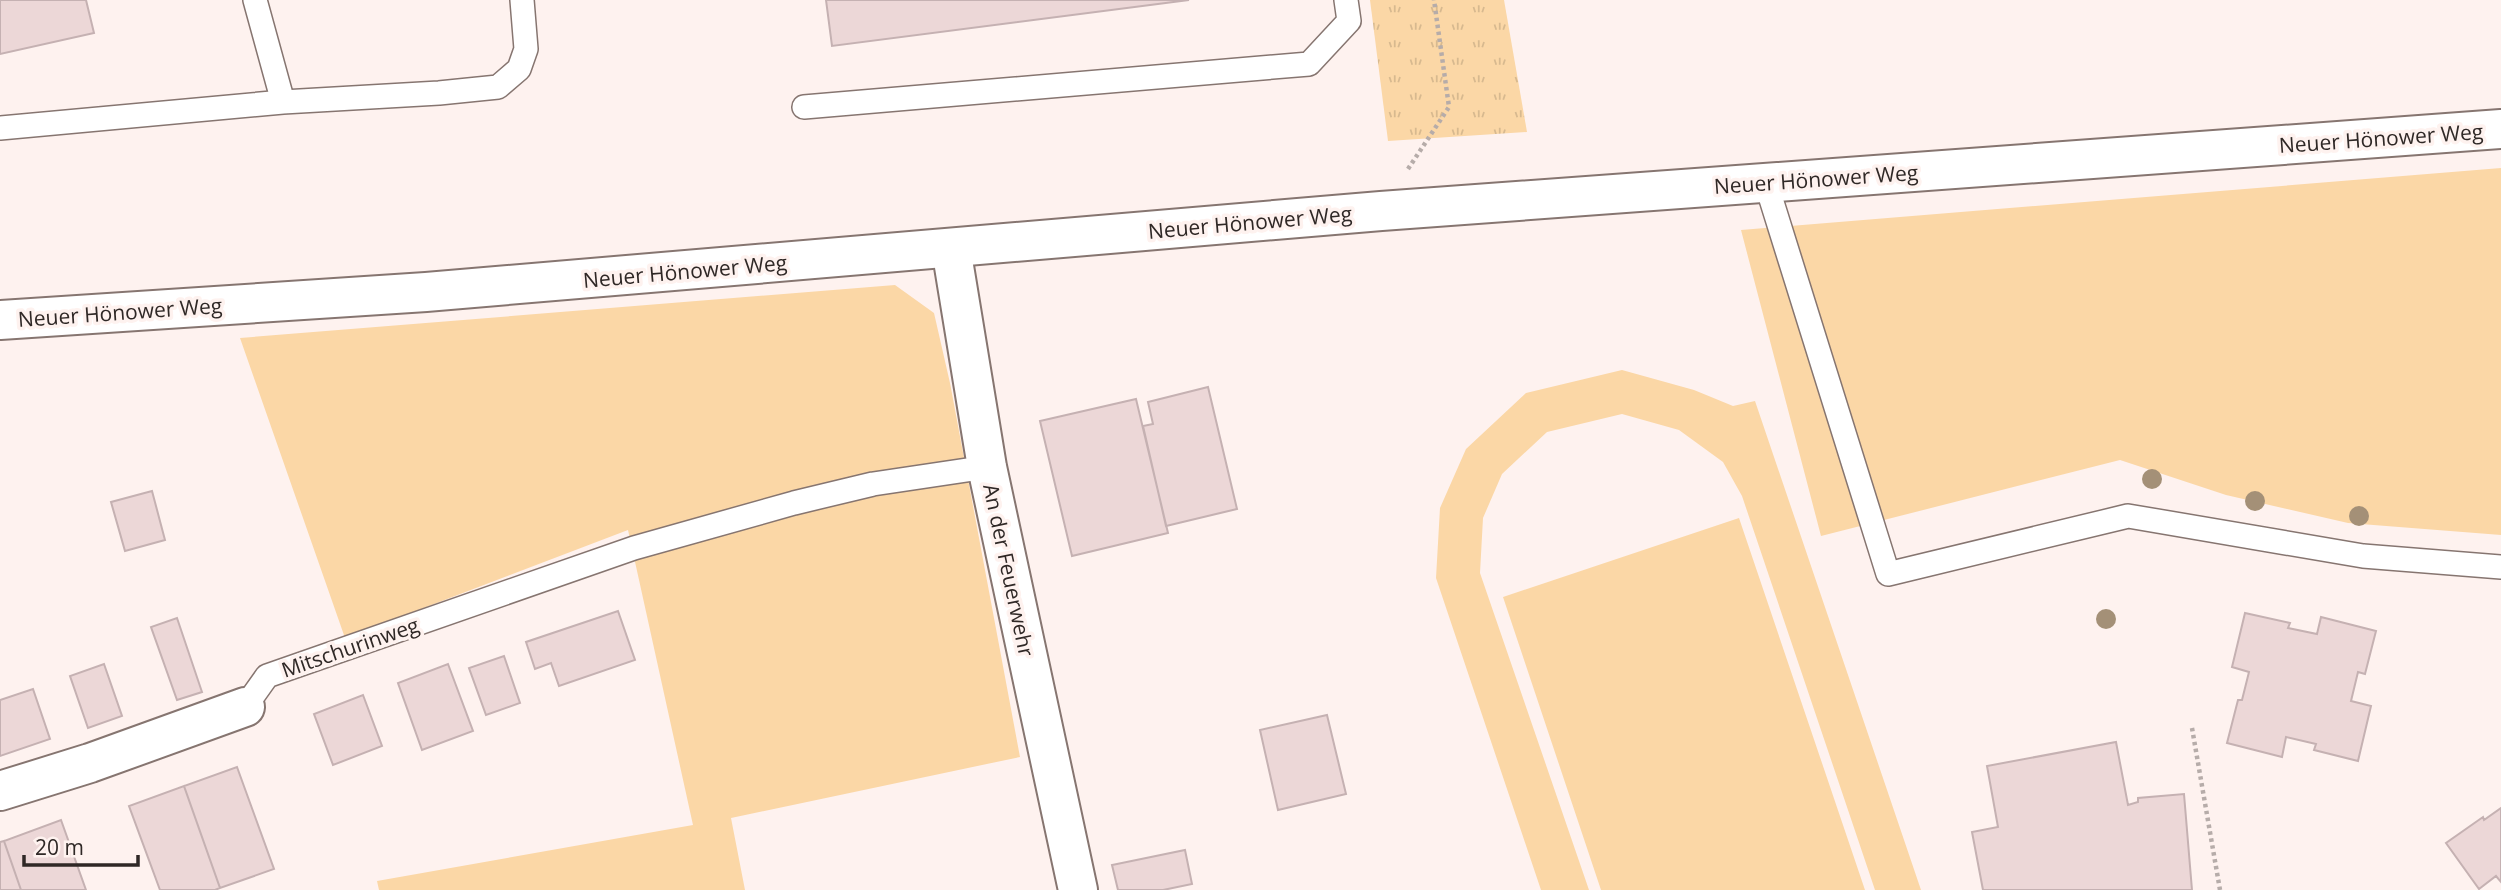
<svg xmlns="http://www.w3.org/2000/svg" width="2501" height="890" font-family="'Open Sans',sans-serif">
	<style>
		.green { fill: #fbd7a6 }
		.park { fill: url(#park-tufts) }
		.building { fill: #ecd7d7; stroke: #c5b1b2; stroke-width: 2 }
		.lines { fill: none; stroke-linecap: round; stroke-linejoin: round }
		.service-casing { stroke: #867570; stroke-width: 26 }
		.minor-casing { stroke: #867570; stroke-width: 42 }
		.secondary-casing { stroke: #867570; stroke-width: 42 }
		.path { stroke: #b6aca9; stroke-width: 4.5; stroke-dasharray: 3.5 3.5; stroke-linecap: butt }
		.service { stroke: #fff; stroke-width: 23 }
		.minor { stroke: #fff; stroke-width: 38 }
		.secondary { stroke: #fff; stroke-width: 38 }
		.tree { fill: #a49077 }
		.labels { text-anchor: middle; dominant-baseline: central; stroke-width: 7; stroke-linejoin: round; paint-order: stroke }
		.street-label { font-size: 21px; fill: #2f2826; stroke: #fef2ef }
	</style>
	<defs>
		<pattern id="park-tufts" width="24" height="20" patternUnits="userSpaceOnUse" patternTransform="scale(1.75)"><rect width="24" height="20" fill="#fbd7a6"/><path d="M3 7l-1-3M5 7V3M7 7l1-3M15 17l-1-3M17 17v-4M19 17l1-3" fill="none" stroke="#d7b98f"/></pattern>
	</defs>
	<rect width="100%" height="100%" fill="#fef2ef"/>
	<path class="green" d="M 2501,168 L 2501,535 L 2348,523 L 2226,495 L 2120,460 L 1821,536 L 1741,230 Z
		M 895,285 L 934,313 L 950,383 L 1020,757 L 731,818 L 745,890 L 379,890 L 377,881 L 693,825 L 628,530 L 345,638 L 240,338 Z
		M 1622,370 L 1694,390 L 1733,406 L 1755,401 L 1921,890 L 1875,890 L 1742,496 L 1723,462 L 1679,430 L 1622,414 L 1547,432 L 1502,474 L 1483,518 L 1480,573 L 1589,890 L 1541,890 L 1436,578 L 1440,508 L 1466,449 L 1526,393 Z
		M 1739,518 L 1865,890 L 1601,890 L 1503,597 Z"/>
	<path class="park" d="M 1370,0 L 1504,0 L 1527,132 L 1388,141 Z"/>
	<path class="building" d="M 0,0 L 86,0 L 94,33 L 0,54 Z
		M 826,0 L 1189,0 L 832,46 Z
		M 1208,387 L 1237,509 L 1166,526 L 1143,426 L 1153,424 L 1148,402 Z
		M 1136,399 L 1168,533 L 1072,556 L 1040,421 Z
		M 152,491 L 165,540 L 125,551 L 111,502 Z
		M 618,611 L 635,660 L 559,686 L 551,663 L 535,669 L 526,642 Z
		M 2245,613 L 2290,623 L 2288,628 L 2317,634 L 2321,617 L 2376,631 L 2365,674 L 2358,672 L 2351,701 L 2371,706 L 2358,761 L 2314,750 L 2316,744 L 2286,737 L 2282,757 L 2227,743 L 2238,700 L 2242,700 L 2249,672 L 2232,667 Z
		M 177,618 L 202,692 L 177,700 L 151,627 Z
		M 504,656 L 520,703 L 486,715 L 469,668 Z
		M 104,664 L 122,716 L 88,728 L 70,676 Z
		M 448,664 L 473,731 L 422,750 L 398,683 Z
		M 33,689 L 50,739 L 0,756 L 0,700 Z
		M 363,695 L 382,746 L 333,765 L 314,714 Z
		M 1327,715 L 1346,794 L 1278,810 L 1260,730 Z
		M 2116,742 L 2128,805 L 2138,802 L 2138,798 L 2184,794 L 2192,890 L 1983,890 L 1972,832 L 1998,827 L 1987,766 Z
		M 237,767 L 274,869 L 220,888 L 184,786 Z
		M 184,786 L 220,888 L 215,890 L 160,890 L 129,806 Z
		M 2501,808 L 2501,882 L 2496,876 L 2479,889 L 2446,843 L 2483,817 L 2484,820 Z
		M 61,820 L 86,890 L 21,890 L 4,841 Z
		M 4,841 L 21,890 L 0,890 L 0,842 Z
		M 1185,850 L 1192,884 L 1163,890 L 1118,890 L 1112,865 Z"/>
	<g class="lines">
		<g class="service-casing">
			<path id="service" d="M 255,0 L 283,102
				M 804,107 L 1309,64 L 1349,21 L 1346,0
				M 0,128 L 283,102 L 439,93 L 498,87 L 519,69 L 526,49 L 522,0
				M 1766,183 L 1888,574 L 2128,516 L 2363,556 L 2501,567
				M 245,707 L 267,676 L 634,548 L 794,503 L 873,484 L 987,467"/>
		</g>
		<g class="minor-casing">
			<path id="minor" d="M 951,248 L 987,467 L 1078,890
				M 0,791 L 90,763 L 245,707"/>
		</g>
		<g class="secondary-casing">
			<path id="secondary" d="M 0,320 L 426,292 L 1381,211 L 2501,129"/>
		</g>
		<path class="path" d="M 1408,169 L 1449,107 L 1434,0
			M 2192,728 L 2220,890"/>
		<use href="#service" class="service"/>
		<use href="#minor" class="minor"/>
		<use href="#secondary" class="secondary"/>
	</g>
	<g class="tree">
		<circle cx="2152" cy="479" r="10"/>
		<circle cx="2255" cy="501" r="10"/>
		<circle cx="2359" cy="516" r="10"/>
		<circle cx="2106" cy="619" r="10"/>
	</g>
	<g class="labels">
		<g class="street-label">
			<text transform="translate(2381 138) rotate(-4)">Neuer Hönower Weg</text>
			<text transform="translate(1816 179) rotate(-4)">Neuer Hönower Weg</text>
			<text transform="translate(1250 222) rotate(-5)">Neuer Hönower Weg</text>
			<text transform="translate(685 271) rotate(-5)">Neuer Hönower Weg</text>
			<text transform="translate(120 312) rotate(-4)">Neuer Hönower Weg</text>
			<text transform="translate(1009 570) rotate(78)">An der Feuerwehr</text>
			<text transform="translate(350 647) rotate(-19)">Mitschurinweg</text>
		</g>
	</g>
	<path d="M24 855v10h114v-10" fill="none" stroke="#2f2826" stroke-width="3.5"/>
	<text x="35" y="855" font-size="21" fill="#2f2826" stroke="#fef2ef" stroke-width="5" paint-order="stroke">20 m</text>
</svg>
